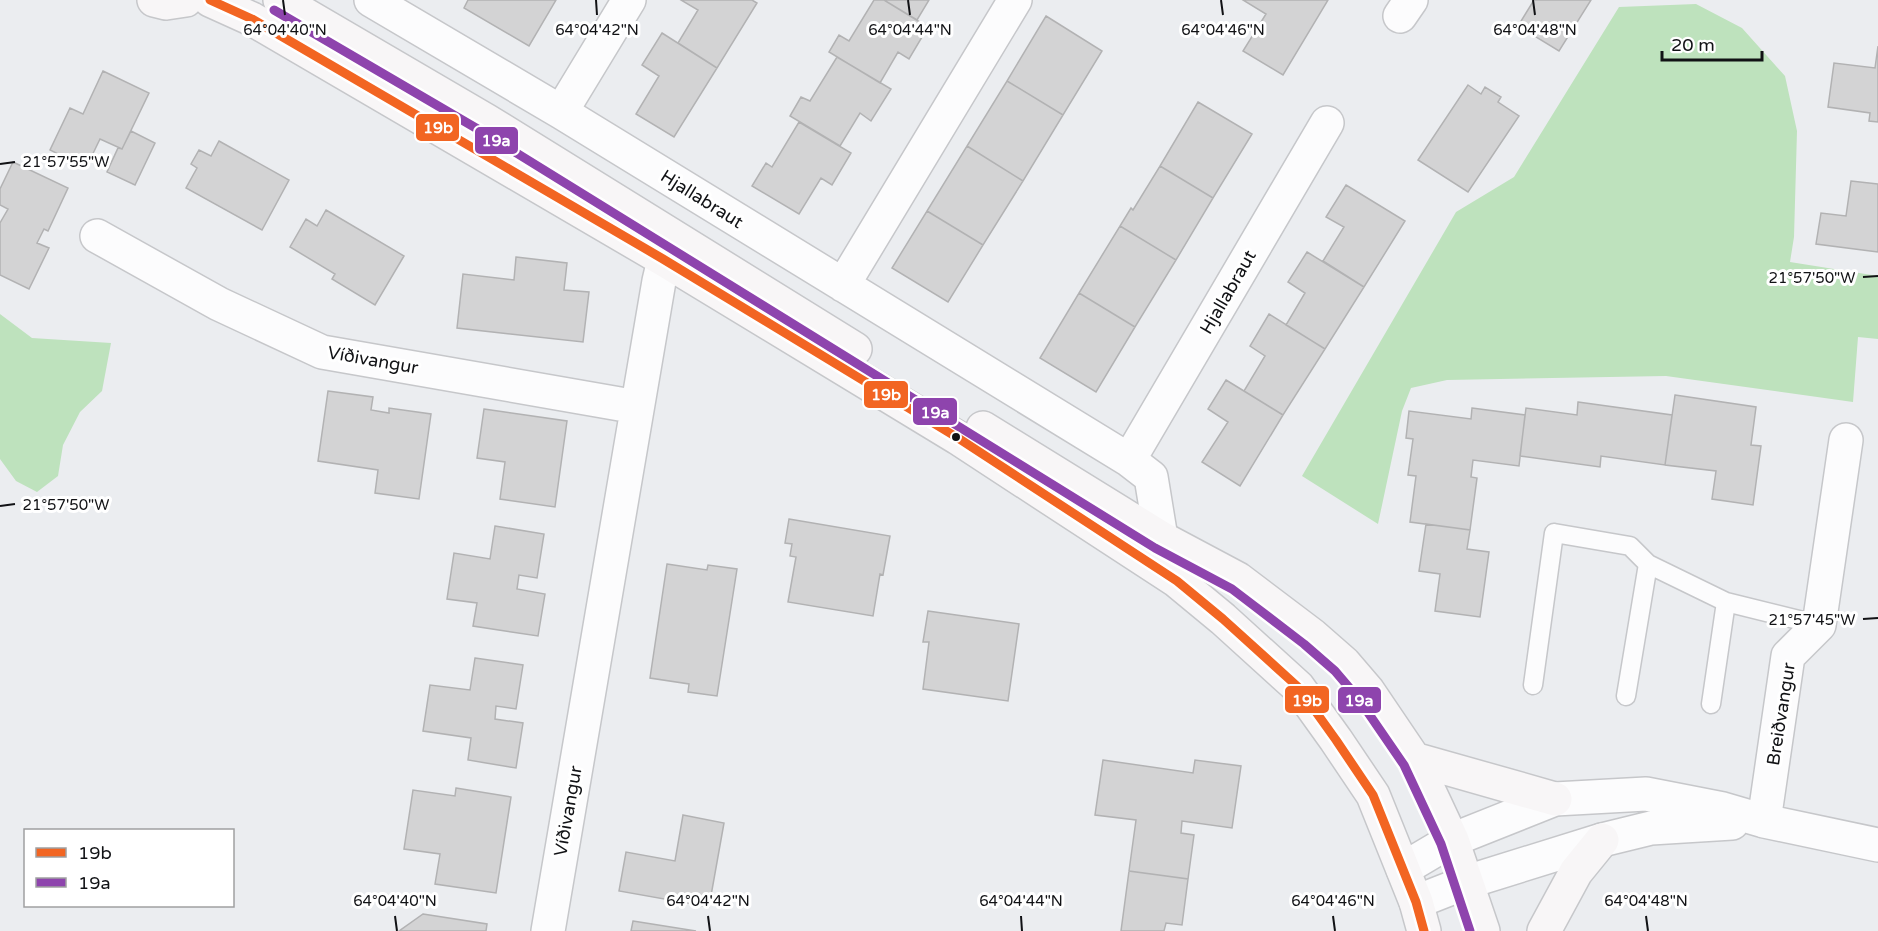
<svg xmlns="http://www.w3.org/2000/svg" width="1878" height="931" font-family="'Varela Round',sans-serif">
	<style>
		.green { fill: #bee2bd }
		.building { fill: #d3d3d4; stroke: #b2b2b3; stroke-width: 1.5 }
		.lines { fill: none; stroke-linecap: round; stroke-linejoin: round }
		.service-casing { stroke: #c6c7ca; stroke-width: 21 }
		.minor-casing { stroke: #c6c7ca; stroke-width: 36 }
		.secondary-casing { stroke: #c6c7ca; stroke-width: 36 }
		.service { stroke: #fcfcfd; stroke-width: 18 }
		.minor { stroke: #fcfcfd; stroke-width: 33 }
		.secondary { stroke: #f8f6f7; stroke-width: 33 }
		.bus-1-casing { stroke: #fff; stroke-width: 14 }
		.bus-2-casing { stroke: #fff; stroke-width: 14 }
		.bus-1 { stroke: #f26522; stroke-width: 9 }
		.bus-2 { stroke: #8e44ad; stroke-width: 9 }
		.ticks { fill: none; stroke: #111215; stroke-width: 2 }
		.bus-dot { fill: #111215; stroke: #fff; stroke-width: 2 }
		.labels { text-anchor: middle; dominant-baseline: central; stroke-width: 6; stroke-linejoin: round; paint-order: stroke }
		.street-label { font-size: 18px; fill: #111215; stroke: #fff }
		.ticks-label { font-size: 15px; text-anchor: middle; fill: #111215; stroke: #fff; stroke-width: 6; stroke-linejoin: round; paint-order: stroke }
		.line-badge { stroke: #fff; stroke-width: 2 }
		.badge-label { font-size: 16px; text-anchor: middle; font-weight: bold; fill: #fff }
	</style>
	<rect width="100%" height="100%" fill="#ebedf0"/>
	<path class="green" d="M 1696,4 L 1742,28 L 1785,76 L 1797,131 L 1794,237 L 1790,262 L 1878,276 L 1878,339 L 1858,337 L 1853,402 L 1666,376 L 1447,380 L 1411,388 L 1402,411 L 1378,524 L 1302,476 L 1456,212 L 1514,177 L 1619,7 Z
		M 0,314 L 32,338 L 111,343 L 102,391 L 80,412 L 63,445 L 58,476 L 37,492 L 16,481 L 0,459 Z"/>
	<path class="building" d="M 468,0 L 556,0 L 529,46 L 464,8 Z
		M 681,0 L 752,0 L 757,3 L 717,68 L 678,43 L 698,10 Z
		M 874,0 L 884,0 L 928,27 L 909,59 L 898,52 L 880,83 L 829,52 L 839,35 L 849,41 Z
		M 884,0 L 929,0 L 917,20 Z
		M 1243,0 L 1328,0 L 1283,75 L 1243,51 L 1266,14 Z
		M 1534,0 L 1591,0 L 1559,51 L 1518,26 Z
		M 1046,16 L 1102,51 L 1063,115 L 1007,81 Z
		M 662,33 L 717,68 L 674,137 L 636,114 L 659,76 L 642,65 Z
		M 1878,46 L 1878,122 L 1869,121 L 1870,113 L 1828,107 L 1834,63 L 1875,68 Z
		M 837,57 L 891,89 L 871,121 L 860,113 L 840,146 L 790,116 L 801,97 L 810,101 Z
		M 103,71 L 149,93 L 122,149 L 100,139 L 86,168 L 50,150 L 70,108 L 83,114 Z
		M 1007,81 L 1063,115 L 1023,181 L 967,146 Z
		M 1468,85 L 1481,94 L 1485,87 L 1501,97 L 1498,102 L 1519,116 L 1468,192 L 1418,160 Z
		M 1198,102 L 1252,134 L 1213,198 L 1160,166 Z
		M 799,122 L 851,153 L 832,185 L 821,178 L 799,214 L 752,186 L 766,163 L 772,167 Z
		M 131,131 L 155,143 L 135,185 L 107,172 L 118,148 L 122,149 Z
		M 219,141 L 289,180 L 262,230 L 186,188 L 197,168 L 191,164 L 199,150 L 211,156 Z
		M 967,146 L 1023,181 L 983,245 L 927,211 Z
		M 13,162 L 68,188 L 48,231 L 44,229 L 37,243 L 49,248 L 29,289 L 0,275 L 0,223 L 8,209 L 0,205 L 0,189 Z
		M 1160,166 L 1213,198 L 1176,260 L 1120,226 L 1131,208 L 1133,210 Z
		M 1851,181 L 1878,184 L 1878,252 L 1816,244 L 1821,213 L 1846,216 Z
		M 1346,185 L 1405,221 L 1364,287 L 1323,261 L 1344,227 L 1326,217 Z
		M 326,210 L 404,256 L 375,305 L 332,279 L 335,274 L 290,247 L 306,219 L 317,226 Z
		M 927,211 L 983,245 L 948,302 L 892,268 Z
		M 1120,226 L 1176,260 L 1135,327 L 1079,293 Z
		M 1307,252 L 1364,287 L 1325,349 L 1286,325 L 1305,293 L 1288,282 Z
		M 516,257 L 567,263 L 564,290 L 589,292 L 583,342 L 457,328 L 463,274 L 514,280 Z
		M 1079,293 L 1135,327 L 1096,392 L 1040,358 Z
		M 1269,314 L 1325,349 L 1283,415 L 1244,391 L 1265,356 L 1250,346 Z
		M 1226,380 L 1283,415 L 1240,486 L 1202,462 L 1228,422 L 1208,409 Z
		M 328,391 L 373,397 L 371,410 L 389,413 L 389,408 L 431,414 L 419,499 L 375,493 L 378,470 L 318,461 Z
		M 1675,395 L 1756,407 L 1751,445 L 1761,446 L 1753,505 L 1712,499 L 1716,471 L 1665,465 Z
		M 1578,402 L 1672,415 L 1665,465 L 1601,456 L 1600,467 L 1520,456 L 1526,408 L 1577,415 Z
		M 1472,408 L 1525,415 L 1519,466 L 1473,460 L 1471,477 L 1477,478 L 1470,530 L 1410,522 L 1416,476 L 1408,475 L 1413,439 L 1406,438 L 1409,411 L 1471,419 Z
		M 484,409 L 567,421 L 555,507 L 500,499 L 505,462 L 477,458 Z
		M 789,519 L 890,536 L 883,575 L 880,574 L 873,616 L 788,602 L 796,557 L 790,556 L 792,544 L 785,543 Z
		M 1426,524 L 1470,530 L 1467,549 L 1489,552 L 1480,617 L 1435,611 L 1440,574 L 1419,571 Z
		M 495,526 L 544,534 L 537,578 L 519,575 L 517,589 L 545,594 L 538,636 L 473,626 L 477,603 L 447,599 L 454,553 L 490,559 Z
		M 667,564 L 707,570 L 708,565 L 737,569 L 717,696 L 688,692 L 689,684 L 650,678 Z
		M 928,611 L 1019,624 L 1008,701 L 923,689 L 929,642 L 923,642 Z
		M 475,658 L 523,665 L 516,709 L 496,706 L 495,719 L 523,723 L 516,768 L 468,760 L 471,738 L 423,731 L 430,685 L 470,690 Z
		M 1103,760 L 1193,773 L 1195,760 L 1241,766 L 1232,828 L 1182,821 L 1181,833 L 1194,835 L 1188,879 L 1129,871 L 1136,820 L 1095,815 Z
		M 456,788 L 511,797 L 496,893 L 435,884 L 440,854 L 404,849 L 413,790 L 455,796 Z
		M 683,815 L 724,823 L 709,907 L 619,891 L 626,852 L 675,861 Z
		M 1129,871 L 1188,879 L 1182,925 L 1166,923 L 1164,931 L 1121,931 Z
		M 423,914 L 487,924 L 486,931 L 399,931 Z
		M 633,921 L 696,931 L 631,931 Z"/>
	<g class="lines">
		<g class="service-casing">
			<path id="service" d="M 1533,685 L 1554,533 L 1630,546 L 1648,564 L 1726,602 L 1819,625
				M 1626,696 L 1648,564
				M 1711,704 L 1726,602"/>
		</g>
		<g class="minor-casing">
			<path id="minor" d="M 371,0 L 561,112 L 1129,460 L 1151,477 L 1161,538
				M 1400,16 L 1411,0
				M 561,112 L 629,0
				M 97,236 L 219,304 L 322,352 L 637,407
				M 843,285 L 1015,0
				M 1129,460 L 1327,123
				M 1764,821 L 1788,656 L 1819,625 L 1846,440
				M 1403,869 L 1452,840 L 1555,799 L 1646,794 L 1723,809 L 1764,821 L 1878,845
				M 1416,902 L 1467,882 L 1602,840 L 1651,828 L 1732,823
				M 548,931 L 659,281 L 670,235"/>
		</g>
		<g class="secondary-casing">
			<path id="secondary" d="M 154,0 L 166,3 L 186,0
				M 210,0 L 252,19 L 663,259 L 958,438 L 1177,581 L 1223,619 L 1298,687 L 1336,740 L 1373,795 L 1416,902 L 1424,931
				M 280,0 L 487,121 L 855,349
				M 983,428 L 1161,538 L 1238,579 L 1312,635 L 1344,663 L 1368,691 L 1414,759 L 1452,840 L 1483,931
				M 1414,759 L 1555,799
				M 1544,931 L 1576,872 L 1602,840"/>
		</g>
		<use href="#service" class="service"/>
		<use href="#minor" class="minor"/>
		<use href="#secondary" class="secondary"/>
		<g class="bus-1-casing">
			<path id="bus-1" d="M 210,0 L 252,19 L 663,259 L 958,438 L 1177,581 L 1223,619 L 1298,687 L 1336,740 L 1373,795 L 1416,902 L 1424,931"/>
		</g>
		<g class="bus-2-casing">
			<path id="bus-2" d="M 274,10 L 481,131 L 1155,548 L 1232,589 L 1253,605 L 1304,644 L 1335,671 L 1358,698 L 1404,765 L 1441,844 L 1470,931"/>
		</g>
		<use href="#bus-1" class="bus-1"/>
		<use href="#bus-2" class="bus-2"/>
	</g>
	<path class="ticks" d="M 283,0 L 285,15M 596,0 L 597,15M 908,0 L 910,15M 1221,0 L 1223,15M 1533,0 L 1535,15M 0,164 L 15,162M 1863,277 L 1878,276M 0,506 L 15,504M 1863,619 L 1878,618M 395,916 L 397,931M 708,916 L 710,931M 1021,916 L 1022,931M 1333,916 L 1335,931M 1646,916 L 1648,931"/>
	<circle class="bus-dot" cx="956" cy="437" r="5"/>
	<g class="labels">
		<g class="street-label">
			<text transform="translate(702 199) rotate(32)">Hjallabraut</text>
			<text transform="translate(1228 292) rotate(-60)">Hjallabraut</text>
			<text transform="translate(373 360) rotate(10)">Víðivangur</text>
			<text transform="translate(1781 714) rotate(-81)">Breiðvangur</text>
			<text transform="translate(568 811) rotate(-80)">Víðivangur</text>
		</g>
	</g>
	<g class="ticks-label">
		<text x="285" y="35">64°04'40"N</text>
		<text x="597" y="35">64°04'42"N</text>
		<text x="910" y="35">64°04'44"N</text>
		<text x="1223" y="35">64°04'46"N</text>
		<text x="1535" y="35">64°04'48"N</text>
		<text x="66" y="167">21°57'55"W</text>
		<text x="1812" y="283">21°57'50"W</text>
		<text x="66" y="510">21°57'50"W</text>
		<text x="1812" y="625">21°57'45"W</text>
		<text x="395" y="906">64°04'40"N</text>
		<text x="708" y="906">64°04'42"N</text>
		<text x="1021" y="906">64°04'44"N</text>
		<text x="1333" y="906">64°04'46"N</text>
		<text x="1646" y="906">64°04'48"N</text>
	</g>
	<g class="line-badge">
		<rect x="415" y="113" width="45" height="29" rx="6" fill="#f26522"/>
		<rect x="474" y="126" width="45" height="29" rx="6" fill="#8e44ad"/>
		<rect x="863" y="380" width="46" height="29" rx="6" fill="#f26522"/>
		<rect x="912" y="397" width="46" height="29" rx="6" fill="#8e44ad"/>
		<rect x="1284" y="685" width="46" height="29" rx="6" fill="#f26522"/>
		<rect x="1337" y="686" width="45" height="28" rx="6" fill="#8e44ad"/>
	</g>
	<g class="badge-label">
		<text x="438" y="133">19b</text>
		<text x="496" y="146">19a</text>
		<text x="886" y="400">19b</text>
		<text x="935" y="418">19a</text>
		<text x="1307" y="706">19b</text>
		<text x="1359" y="706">19a</text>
	</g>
	<rect x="24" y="829" width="210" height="78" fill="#ffffff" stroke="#a0a0a1" stroke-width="1.5"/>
	<rect x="36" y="848" width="30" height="9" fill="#f26522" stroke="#a0a0a1" stroke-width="1.5"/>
	<text x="78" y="859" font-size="18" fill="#111215">19b</text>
	<rect x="36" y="878" width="30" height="9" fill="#8e44ad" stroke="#a0a0a1" stroke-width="1.5"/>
	<text x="78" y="889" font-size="18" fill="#111215">19a</text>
	<path d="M1662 51v9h100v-9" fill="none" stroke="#111215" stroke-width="3"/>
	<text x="1671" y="51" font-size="18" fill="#111215" stroke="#ffffff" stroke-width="4.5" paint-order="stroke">20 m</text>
</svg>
